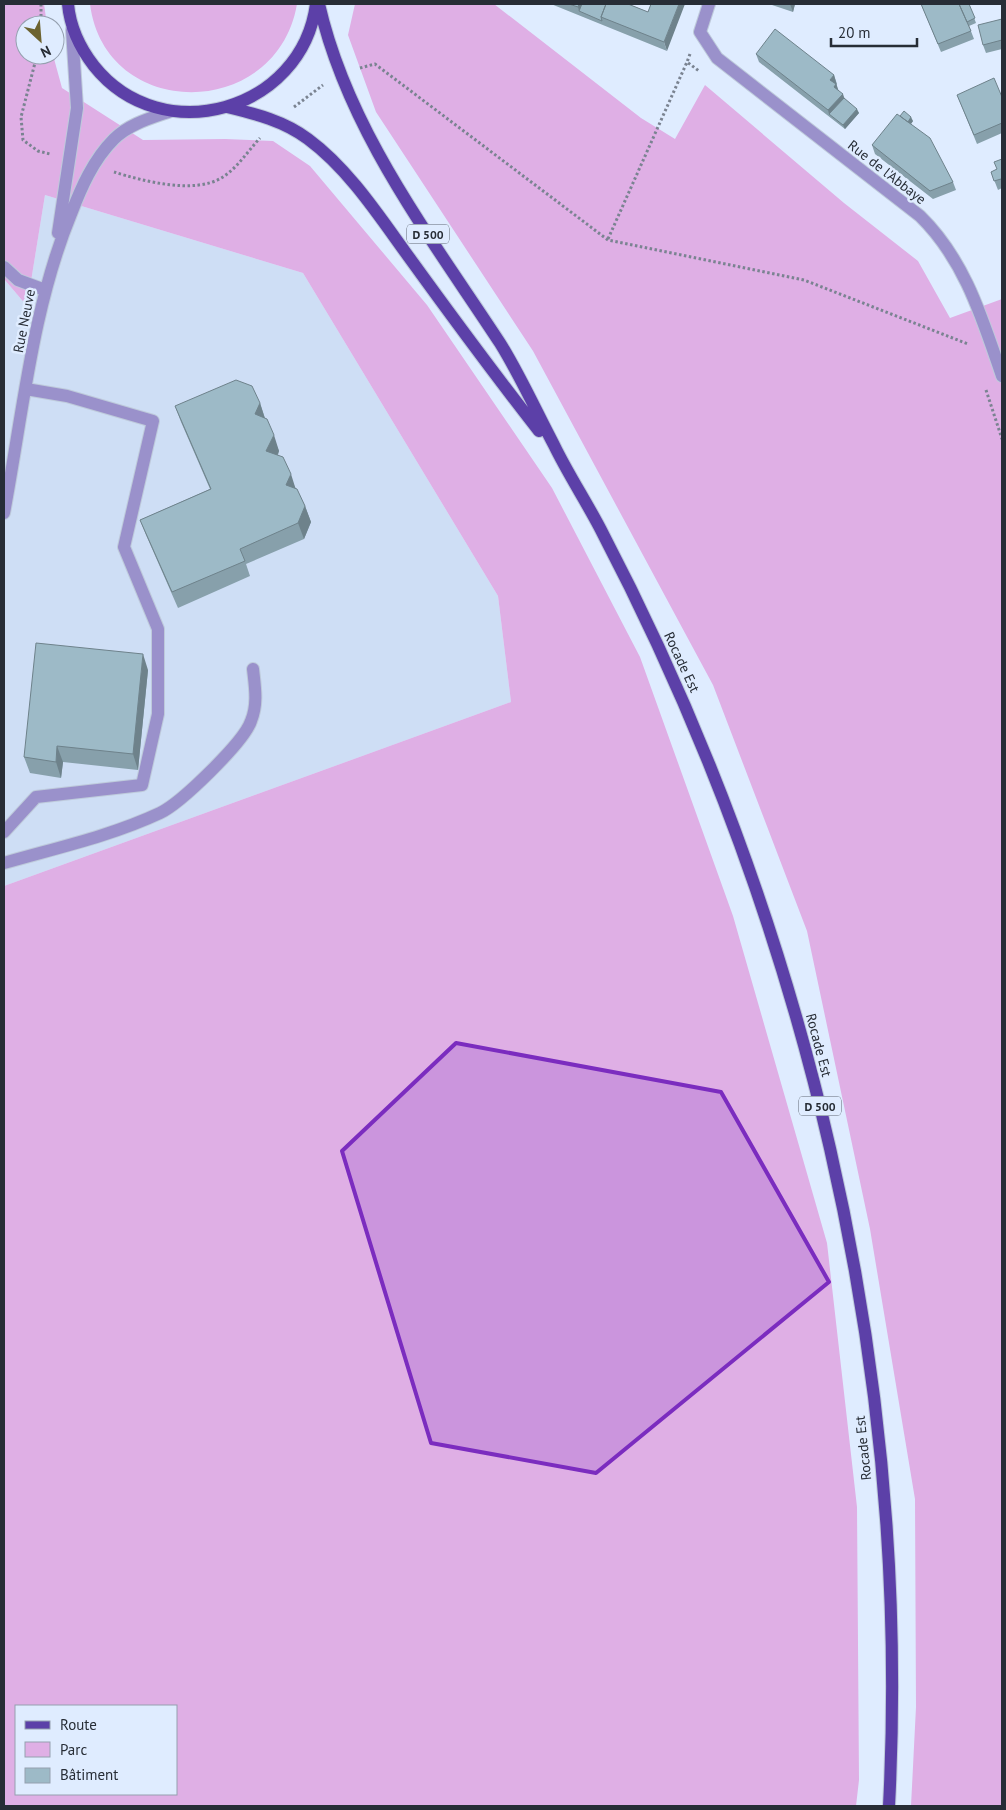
<svg xmlns="http://www.w3.org/2000/svg" width="1006" height="1810" font-family="'PT Sans',sans-serif">
	<style>
		.built { fill: #cedef5 }
		.green { fill: #dfafe5; fill-rule: evenodd }
		.lines { fill: none; stroke-linecap: round; stroke-linejoin: round }
		.minor-casing { stroke: #becadb; stroke-width: 14 }
		.major-casing { stroke: #becadb; stroke-width: 14 }
		.path { stroke: #7a8391; stroke-width: 3; stroke-dasharray: 2.5 2.5; stroke-linecap: butt }
		.minor { stroke: #9a91cb; stroke-width: 12 }
		.major { stroke: #5c40a8; stroke-width: 12 }
		.wall { fill: #87a0ab }
		.shaded-wall { fill: #6e828b }
		.building { fill: #9dbac7; stroke: #6e828b }
		.marked { fill: #7b2cbf; fill-opacity: 0.2; stroke: #7b2cbf; stroke-width: 4; stroke-linejoin: round }
		.labels { text-anchor: middle; dominant-baseline: central; stroke-width: 5; stroke-linejoin: round; paint-order: stroke }
		.shield { fill: #dfecff; stroke: #5e6672; stroke-width: 1 }
		.shield-label { font-size: 12px; font-weight: bold; fill: #272d36 }
		.street-label { font-size: 14px; fill: #272d36; stroke: #dfecff }
	</style>
	<rect width="100%" height="100%" fill="#dfecff"/>
	<path class="built" d="M 45,195 L 303,273 L 498,596 L 511,702 L 4,886 L 4,279 L 27,306 Z"/>
	<path class="green" d="M 4,4 L 44,4 L 47,25 L 25,25 L 25,55 L 53,55 L 62,88 L 143,140 L 225,139 L 273,141 L 310,166 L 427,305 L 552,488 L 640,657 L 733,916 L 827,1243 L 857,1507 L 859,1780 L 856,1806 L 4,1806 L 4,886 L 511,702 L 498,596 L 303,273 L 45,195 L 27,306 L 4,279 ZM 16,1706 L 176,1706 L 176,1794 L 16,1794 Z
		M 90,4 L 297,4 C 277,121 105,122 90,4 Z
		M 355,4 L 494,4 L 641,118 L 675,139 L 705,85 L 844,203 L 918,261 L 950,318 L 1002,299 L 1002,1806 L 911,1806 L 916,1707 L 915,1499 L 870,1229 L 807,931 L 713,685 L 533,351 L 376,112 L 348,35 Z"/>
	<g class="lines">
		<g class="minor-casing">
			<path id="minor" d="M 709,4 L 700,32 L 717,58 L 920,216 C 965,260 982,318 1002,376
				M 58,233 L 77,108 L 72,30
				M 4,267 L 18,280 L 45,290
				M 4,513 C 23,413 32,309 71,214 C 81,188 93,160 114,139 C 129,124 151,118 171,111
				M 4,832 L 36,797 L 142,785 L 158,714 L 158,629 L 124,547 L 153,421 L 67,396 L 26,389
				M 4,863 C 56,848 111,836 160,813 C 181,803 244,742 251,721 C 258,704 255,687 253,669"/>
		</g>
		<g class="major-casing">
			<path id="major" d="M 68,4 C 70,26 80,48 94,66 C 162,151 302,111 316,4
				M 319,4 C 348,131 430,236 500,343 C 520,375 536,411 554,445 C 568,474 586,501 601,530 C 805,920 912,1365 889,1806
				M 227,107 C 256,114 284,121 308,139 C 350,170 381,219 411,260 C 453,318 495,375 539,431"/>
		</g>
		<path class="path" d="M 41,4 L 41,25
			M 690,54 L 687,62 L 699,71
			M 37,55 L 21,117 L 23,140 L 38,151 L 50,154
			M 360,68 L 375,64 L 608,240 L 804,280 L 968,344
			M 294,107 L 323,85
			M 114,172 C 143,181 195,195 223,177 C 238,167 248,151 260,138
			M 608,239 L 687,62
			M 986,390 L 1002,439"/>
		<use href="#minor" class="minor"/>
		<use href="#major" class="major"/>
	</g>
	<path class="wall" d="M 551,4 L 628,4 L 648,12 L 651,4 L 667,51 Z
		M 769,4 L 795,4 L 793,12 Z
		M 921,4 L 969,4 L 976,23 L 969,26 L 974,39 L 941,52 Z
		M 1002,19 L 1002,49 L 986,53 L 983,45 Z
		M 756,54 L 834,75 L 837,84 L 836,85 L 839,91 L 844,98 L 859,113 L 845,129 L 759,62 Z
		M 957,95 L 1002,97 L 1002,133 L 977,144 Z
		M 900,116 L 913,121 L 911,124 L 953,182 L 956,190 L 933,199 L 875,154 L 872,145 Z
		M 1002,159 L 1002,188 L 998,190 L 991,172 L 997,169 Z
		M 260,403 L 265,418 L 279,451 L 278,455 L 305,506 L 311,522 L 304,539 L 246,564 L 250,576 L 178,608 L 146,535 L 140,520 L 210,489 L 181,422 L 175,406 Z
		M 148,670 L 138,770 L 63,762 L 61,778 L 30,773 L 24,757 Z"/>
	<path class="shaded-wall" d="M 579,4 L 586,4 L 579,11 L 578,7 Z
		M 679,4 L 685,4 L 667,51 L 664,42 Z
		M 790,4 L 795,4 L 793,12 Z
		M 834,75 L 839,93 L 837,96 L 830,80 Z
		M 843,94 L 846,103 L 829,114 L 828,110 Z
		M 857,109 L 859,113 L 845,129 L 843,125 Z
		M 911,117 L 913,121 L 908,128 L 906,124 Z
		M 260,403 L 265,419 L 255,414 Z
		M 274,435 L 279,451 L 272,467 L 266,451 Z
		M 291,474 L 296,490 L 286,485 Z
		M 305,506 L 311,522 L 304,539 L 298,523 Z
		M 143,654 L 148,670 L 138,770 L 133,754 Z
		M 57,746 L 63,762 L 61,778 L 56,762 Z"/>
	<path class="building" d="M 569,4 L 579,4 L 578,7 Z
		M 582,4 L 606,4 L 601,17 L 602,21 L 579,11 Z
		M 606,4 L 628,4 L 648,12 L 651,4 L 679,4 L 664,42 L 601,17 Z
		M 921,4 L 959,4 L 971,31 L 938,44 Z
		M 959,4 L 969,4 L 975,18 L 967,22 Z
		M 1002,19 L 1002,40 L 983,45 L 978,25 Z
		M 775,29 L 834,75 L 830,80 L 836,84 L 834,87 L 843,94 L 828,110 L 756,54 Z
		M 994,78 L 1002,97 L 1002,123 L 974,135 L 957,95 Z
		M 844,98 L 857,109 L 843,125 L 829,114 Z
		M 904,111 L 911,117 L 908,122 L 900,116 Z
		M 897,114 L 930,138 L 953,182 L 930,191 L 872,145 Z
		M 1002,159 L 1002,181 L 1001,179 L 994,181 L 991,172 L 997,169 L 994,162 Z
		M 236,380 L 252,386 L 260,403 L 255,414 L 267,419 L 274,435 L 266,451 L 283,457 L 291,474 L 286,485 L 297,489 L 305,506 L 298,523 L 240,549 L 245,561 L 172,592 L 140,520 L 211,489 L 175,406 Z
		M 36,643 L 143,654 L 133,754 L 57,746 L 56,762 L 24,757 Z"/>
	<path class="marked" d="M 456,1043 L 721,1092 L 829,1282 L 596,1473 L 431,1443 L 342,1151 Z"/>
	<g class="labels">
		<g class="shield">
			<rect x="407" y="224.5" width="42" height="19" rx="4"/>
			<rect x="799" y="1096.5" width="42" height="19" rx="4"/>
		</g>
		<g class="shield-label">
			<text x="428" y="234">D 500</text>
			<text x="820" y="1106">D 500</text>
		</g>
		<g class="street-label">
			<text transform="translate(887 172) rotate(38)">Rue de l'Abbaye</text>
			<text transform="translate(24 321) rotate(-79)">Rue Neuve</text>
			<text transform="translate(682 662) rotate(65)">Rocade Est</text>
			<text transform="translate(819 1045) rotate(75)">Rocade Est</text>
			<text transform="translate(863 1448) rotate(-96)">Rocade Est</text>
		</g>
	</g>
	<rect width="1006" height="1810" fill="none" stroke="#272d36" stroke-width="10"/>
	<rect x="15" y="1705" width="162" height="90" fill="#dfecff" stroke="#95a0af"/>
	<rect x="25" y="1721" width="25" height="8" fill="#5c40a8" stroke="#95a0af"/>
	<text x="60" y="1730" font-size="15" fill="#272d36">Route</text>
	<rect x="25" y="1742" width="25" height="15" fill="#dfafe5" stroke="#95a0af"/>
	<text x="60" y="1755" font-size="15" fill="#272d36">Parc</text>
	<rect x="25" y="1768" width="25" height="15" fill="#9dbac7" stroke="#95a0af"/>
	<text x="60" y="1780" font-size="15" fill="#272d36">Bâtiment</text>
	<g transform="translate(40 40) rotate(154)"><circle r="24" fill="#dfecff" stroke="#95a0af"/>
	<path d="M0-4L9 19L0 12L-9 19Z" fill="#6c6330"/>
	<text y="-8" font-size="14" font-weight="bold" text-anchor="middle" fill="#272d36">N</text>
	</g>
	<path d="M831 38v8h86v-8" fill="none" stroke="#272d36" stroke-width="2.5"/>
	<text x="838" y="38" font-size="15" fill="#272d36" stroke="#dfecff" stroke-width="4" paint-order="stroke">20 m</text>
</svg>
